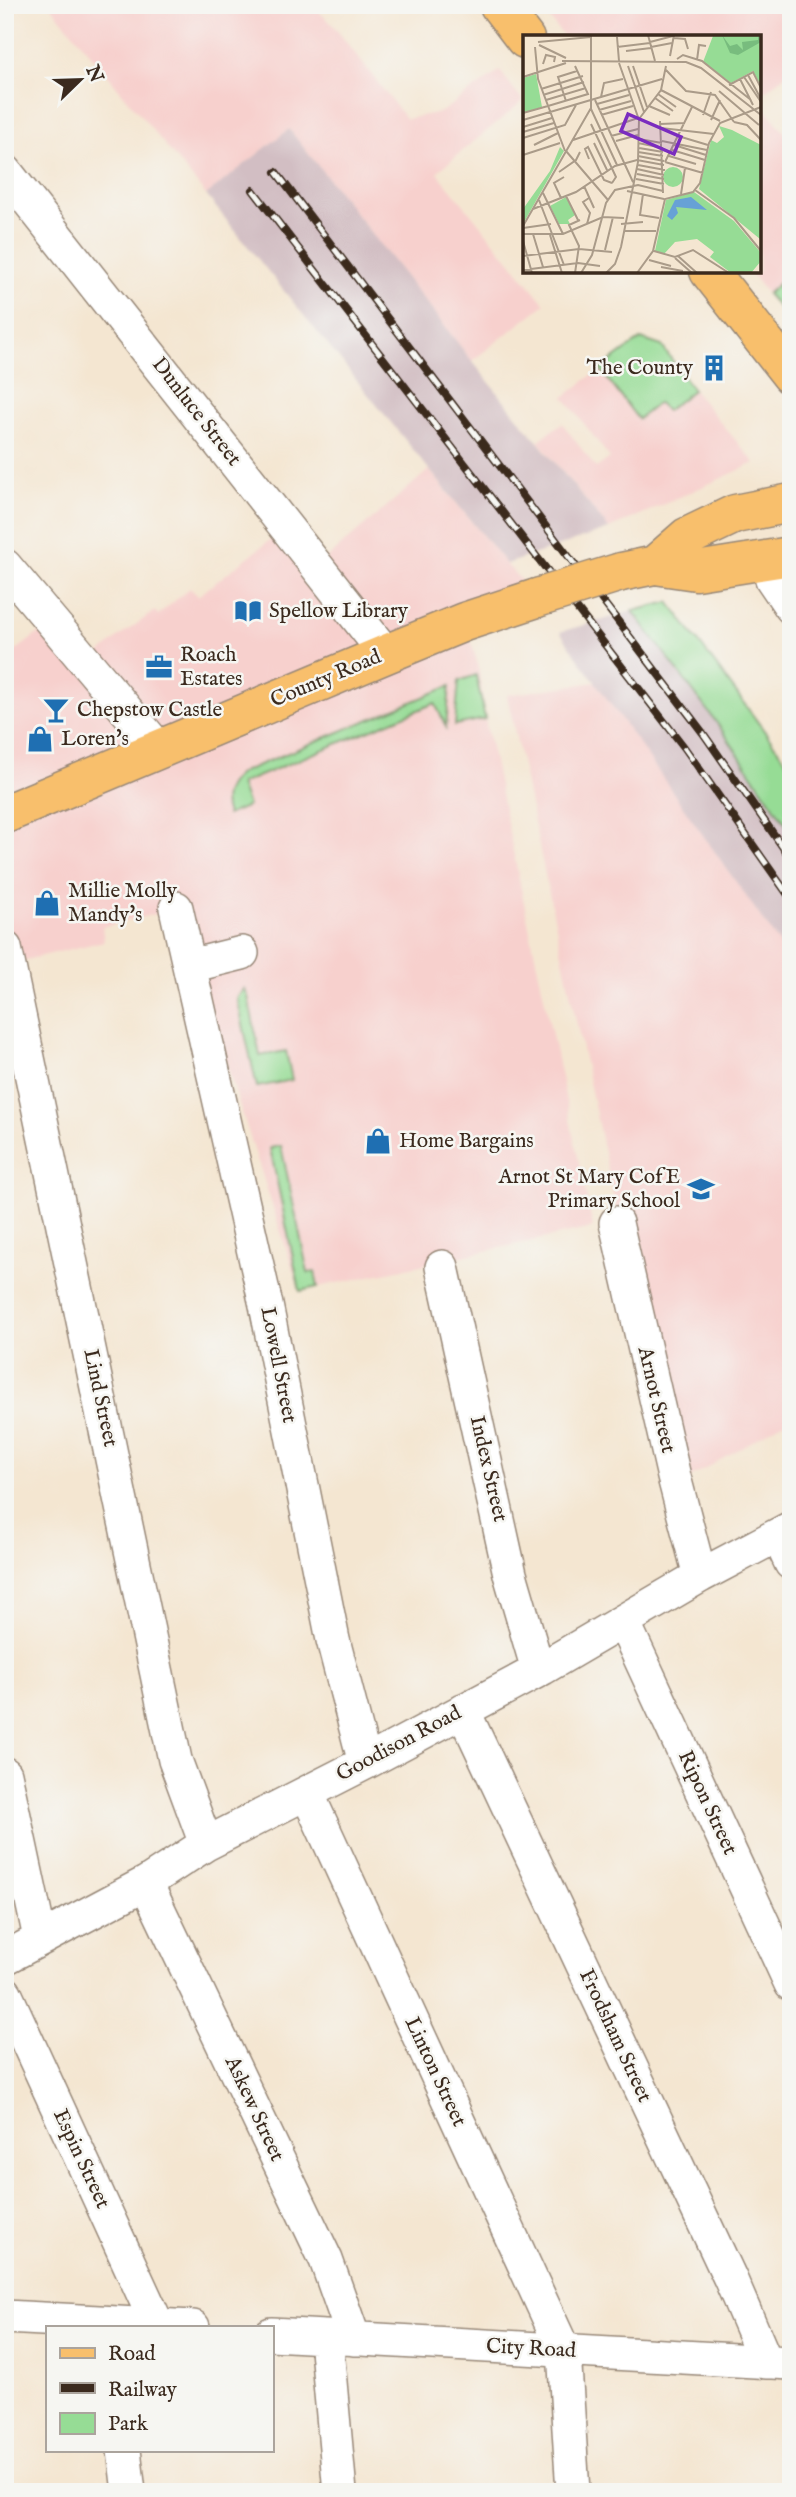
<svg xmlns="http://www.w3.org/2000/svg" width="796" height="2497" font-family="'IM FELL English',serif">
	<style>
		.built { fill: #f7d0cd }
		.industrial { fill: #d2bec3 }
		.green { fill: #96dc95; stroke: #68835a; stroke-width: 2 }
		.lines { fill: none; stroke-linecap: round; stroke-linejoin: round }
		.street-casing { stroke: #988878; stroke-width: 36 }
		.primary-casing { stroke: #988878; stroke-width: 41 }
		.highway-casing { stroke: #988878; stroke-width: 41 }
		.street { stroke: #fff; stroke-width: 33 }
		.primary { stroke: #f8bf6c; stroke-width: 38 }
		.highway { stroke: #f8bf6c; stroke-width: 38 }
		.rail-casing { stroke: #3b2a1e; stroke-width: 8 }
		.rail { stroke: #f6f6f2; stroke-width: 5; stroke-dasharray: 16; stroke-linecap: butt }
		.highway-bridge-casing { stroke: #988878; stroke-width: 41; stroke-linecap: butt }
		.highway-bridge { stroke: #f8bf6c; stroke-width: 38 }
		.labels { text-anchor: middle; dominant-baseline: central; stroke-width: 5; stroke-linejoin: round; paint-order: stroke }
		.poi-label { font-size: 21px; fill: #3b2a1e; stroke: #f6f6f2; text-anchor: start }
		.street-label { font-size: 21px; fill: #3b2a1e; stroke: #f6f6f2 }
		.inset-road { fill: none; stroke: #aa9b89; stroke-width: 2 }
		.view { fill: #7b2cbf; fill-opacity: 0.15; stroke: #7b2cbf; stroke-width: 3.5 }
		.inset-edge { fill: none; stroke: #3b2a1e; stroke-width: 3.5 }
	</style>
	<rect width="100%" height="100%" fill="#f6f6f2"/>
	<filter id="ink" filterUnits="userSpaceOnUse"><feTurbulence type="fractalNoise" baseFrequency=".0143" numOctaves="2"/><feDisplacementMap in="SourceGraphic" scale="14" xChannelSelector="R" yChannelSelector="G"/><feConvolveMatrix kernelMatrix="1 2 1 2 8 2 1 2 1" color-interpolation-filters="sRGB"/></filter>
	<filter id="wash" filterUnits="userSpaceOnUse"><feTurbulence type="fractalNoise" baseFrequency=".00686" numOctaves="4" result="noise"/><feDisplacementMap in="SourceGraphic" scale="28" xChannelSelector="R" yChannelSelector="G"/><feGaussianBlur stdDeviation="1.57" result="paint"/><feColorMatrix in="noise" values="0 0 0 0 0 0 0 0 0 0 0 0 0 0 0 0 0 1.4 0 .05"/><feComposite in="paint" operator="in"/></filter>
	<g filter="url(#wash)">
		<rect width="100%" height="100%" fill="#f4e6d1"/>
		<path class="built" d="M 50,5 L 312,5 L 333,25 L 406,119 L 441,112 L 500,71 L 523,101 L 437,172 L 545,304 L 472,361 L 289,129 L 206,195 Z
			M 539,5 L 791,5 L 791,70 L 759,96 L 759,37 L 564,37 Z
			M 759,101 L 791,140 L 791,272 L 767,294 L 749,271 L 759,271 Z
			M 600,369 L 638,418 L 659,402 L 666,411 L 693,390 L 755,463 L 609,529 L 538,441 L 562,423 L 596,468 L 610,458 L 564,397 Z
			M 429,470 L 506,564 L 537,598 L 465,623 L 478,665 L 485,719 L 593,1228 L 300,1291 L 176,909 L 102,927 L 104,941 L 9,964 L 5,981 L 5,659 L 52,623 L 88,664 L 120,636 L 155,611 L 158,615 L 190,588 L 198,596 L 287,527 L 318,566 Z
			M 596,682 L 791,960 L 791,1418 L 675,1487 L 507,695 Z"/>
		<path class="industrial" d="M 289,129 L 472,361 L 609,529 L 506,564 L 206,195 Z
			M 633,611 L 719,726 L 791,831 L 791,960 L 560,632 Z"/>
		<path class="green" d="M 791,272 L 791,321 L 767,294 Z
			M 641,339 L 662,346 L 693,390 L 666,411 L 658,403 L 638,419 L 600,369 Z
			M 669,602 L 791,767 L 791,831 L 719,726 L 633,611 Z
			M 476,675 L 485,719 L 455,725 L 459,681 Z
			M 450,686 L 446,727 L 435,703 L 240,784 L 248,806 L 227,815 C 220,797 227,783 242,772 Z
			M 244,989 L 248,996 L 260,1056 L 286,1051 L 292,1080 L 257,1087 L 237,998 Z
			M 281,1146 L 308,1273 L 315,1272 L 318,1287 L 300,1291 L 270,1148 Z"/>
	</g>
	<g filter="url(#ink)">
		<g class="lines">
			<g class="street-casing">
				<path id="street" d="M 5,171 L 386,654
					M 766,558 L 772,579 L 791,607
					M 5,566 L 160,750
					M 176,908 L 266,1305 L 333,1640 L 365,1763
					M 5,948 L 175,1760 L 206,1844
					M 190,966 L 242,953
					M 616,1223 L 674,1477 L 700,1576
					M 442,1267 L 510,1574 L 538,1670
					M 778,1535 L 791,1563
					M 623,1621 L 791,1984
					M 463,1710 L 730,2278 L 766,2362
					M 5,1774 L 40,1938
					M 307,1793 L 564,2351 L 573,2492
					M 146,1883 L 326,2260 L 354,2339
					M 5,1958 L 146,1883 L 206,1844 L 365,1763 L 543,1668 L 700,1576 L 791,1528
					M 5,1993 L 157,2324
					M 5,2317 L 193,2327
					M 271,2334 L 791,2363
					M 326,2338 L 340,2492
					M 124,2450 L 129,2492"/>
			</g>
			<g class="primary-casing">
				<path id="primary" d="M 499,5 L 525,39
					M 709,271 L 791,375"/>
			</g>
			<g class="highway-casing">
				<path id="highway" d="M 655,565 L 687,537 L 735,514 L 791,503
					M 621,572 L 655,565 L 696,571 L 791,556
					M 5,814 L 386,654 L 464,622 L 537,598"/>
			</g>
			<use href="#street" class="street"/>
			<use href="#primary" class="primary"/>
			<use href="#highway" class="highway"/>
			<g class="rail-casing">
				<path id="rail" d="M 276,172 L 703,733 L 791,859
					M 253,190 L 684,747 L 791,899"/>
			</g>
			<use href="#rail" class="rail"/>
			<g class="highway-bridge-casing">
				<path id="highway-bridge" d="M 537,598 L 621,572"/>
			</g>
			<use href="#highway-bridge" class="highway-bridge"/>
		</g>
	</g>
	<defs>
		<g id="building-bare" transform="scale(2.1)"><path d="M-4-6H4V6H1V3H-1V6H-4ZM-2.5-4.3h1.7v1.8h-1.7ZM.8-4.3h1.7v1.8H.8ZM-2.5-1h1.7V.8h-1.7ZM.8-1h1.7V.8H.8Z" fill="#1f6fb2" stroke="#f6f6f2" stroke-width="2.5" paint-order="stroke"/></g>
		<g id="library-bare" transform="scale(2.1)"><path d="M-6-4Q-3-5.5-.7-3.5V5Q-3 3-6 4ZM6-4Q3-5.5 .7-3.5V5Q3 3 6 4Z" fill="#1f6fb2" stroke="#f6f6f2" stroke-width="2.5" paint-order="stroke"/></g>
		<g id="office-bare" transform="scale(2.1)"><path d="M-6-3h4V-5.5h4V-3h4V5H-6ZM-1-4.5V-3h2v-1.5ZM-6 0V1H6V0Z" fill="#1f6fb2" stroke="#f6f6f2" stroke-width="2.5" paint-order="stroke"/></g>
		<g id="bar-bare" transform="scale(2.1)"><path d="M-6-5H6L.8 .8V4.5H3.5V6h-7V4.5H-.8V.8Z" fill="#1f6fb2" stroke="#f6f6f2" stroke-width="2.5" paint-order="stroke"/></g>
		<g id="shop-bare" transform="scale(2.1)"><path d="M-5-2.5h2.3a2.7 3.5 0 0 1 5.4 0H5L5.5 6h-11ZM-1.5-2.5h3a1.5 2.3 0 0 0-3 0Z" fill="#1f6fb2" stroke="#f6f6f2" stroke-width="2.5" paint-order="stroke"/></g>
		<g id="school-bare" transform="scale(2.1)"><path d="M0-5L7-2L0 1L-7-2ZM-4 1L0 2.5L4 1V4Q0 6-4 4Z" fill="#1f6fb2" stroke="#f6f6f2" stroke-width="2.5" paint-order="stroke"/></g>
	</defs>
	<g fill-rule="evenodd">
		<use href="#building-bare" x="714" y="368"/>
		<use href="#library-bare" x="248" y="611"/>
		<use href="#office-bare" x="159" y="667"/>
		<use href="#bar-bare" x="56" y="710"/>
		<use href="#shop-bare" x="40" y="739"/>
		<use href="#shop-bare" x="47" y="903"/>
		<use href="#shop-bare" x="378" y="1141"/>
		<use href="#school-bare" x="701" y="1189"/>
	</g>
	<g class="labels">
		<g class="poi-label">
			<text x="693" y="368" text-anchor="end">The County</text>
			<text x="269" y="611">Spellow Library</text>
			<text x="180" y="655">Roach<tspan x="180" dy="24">Estates</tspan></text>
			<text x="77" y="710">Chepstow Castle</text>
			<text x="61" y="739">Loren's</text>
			<text x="68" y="891">Millie Molly<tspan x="68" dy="24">Mandy's</tspan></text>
			<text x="399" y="1141">Home Bargains</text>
			<text x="680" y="1177" text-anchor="end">Arnot St Mary CofE<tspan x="680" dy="24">Primary School</tspan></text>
		</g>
		<g class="street-label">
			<text transform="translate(196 412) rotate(52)">Dunluce Street</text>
			<text transform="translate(326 679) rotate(-23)">County Road</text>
			<text transform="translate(278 1365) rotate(79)">Lowell Street</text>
			<text transform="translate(100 1398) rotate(78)">Lind Street</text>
			<text transform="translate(656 1400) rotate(77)">Arnot Street</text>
			<text transform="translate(488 1469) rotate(77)">Index Street</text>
			<text transform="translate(399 1744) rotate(-28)">Goodison Road</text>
			<text transform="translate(707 1803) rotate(65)">Ripon Street</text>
			<text transform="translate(615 2036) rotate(65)">Frodsham Street</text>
			<text transform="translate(435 2072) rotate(65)">Linton Street</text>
			<text transform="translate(254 2109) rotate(65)">Askew Street</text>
			<text transform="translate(81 2159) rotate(65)">Espin Street</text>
			<text transform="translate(531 2349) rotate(3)">City Road</text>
		</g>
	</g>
	<g transform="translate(523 35)">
		<rect width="238" height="238" fill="#f4e6d1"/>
		<path d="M 238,0 L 238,51 L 230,36 L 208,48 L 180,27 L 190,1 ZM 13,39 L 19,72 L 0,78 L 0,43 ZM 196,91 L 209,95 L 238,110 L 237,204 L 176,154 L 188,105 L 194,108 L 201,102 ZM 37,112 L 41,116 L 0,189 L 0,174 L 27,136 ZM140 142a10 10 0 1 1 20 0a10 10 0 1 1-20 0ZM 171,157 L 211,186 L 238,218 L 238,226 L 228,238 L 208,238 L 187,222 L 191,217 L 174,204 L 152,207 L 141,219 L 132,216 L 143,165 ZM 43,162 L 52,180 L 45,185 L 47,189 L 36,189 L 27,171 Z" fill="#96dc95"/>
		<path d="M 199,0 L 207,11 L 214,9 L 220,15 L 219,7 L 235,5 L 235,0 L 238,7 L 215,20 L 207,18 Z" fill="#78bc7e"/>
		<path d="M 168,162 L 184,175 L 153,172 L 155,178 L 149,185 L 144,181 L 152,165 Z" fill="#67a1d6"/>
		<path class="inset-road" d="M 125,0 L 132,26M 94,2 L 96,26M 151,3 L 162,4 L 165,14M 15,7 L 68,2M 127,7 L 150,1M 16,10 L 43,23M 12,12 L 15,44 L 42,116M 94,12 L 127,8M 128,12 L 149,8M 103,16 L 128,13M 147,21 L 151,0M 154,24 L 160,20 L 179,26 L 228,65M 174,25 L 176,10 L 183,11M 39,26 L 163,27 L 178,33 L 238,80M 96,28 L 115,82M 20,29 L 23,20 L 32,22 L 31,27M 105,31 L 121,77M 110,31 L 124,72M 143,35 L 163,56 L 192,60 L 211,87M 225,40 L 238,64M 0,42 L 43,28M 221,42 L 238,67M 217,44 L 230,70M 206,50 L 230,37 L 238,53M 18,54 L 60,41M 138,55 L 197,86M 196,56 L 236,90M 135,59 L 153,72M 20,60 L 61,47M 78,62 L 81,48 L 100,44M 132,63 L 150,76M 23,65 L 63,53M 72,65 L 110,147M 43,66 L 35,42 L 54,36M 74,69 L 106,60M 25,71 L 65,59 L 52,31M 126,71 L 147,80M 68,74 L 94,130M 76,75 L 108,66M 0,78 L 25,71M 78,80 L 110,71M 180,80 L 188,57M 0,85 L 139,44M 188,85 L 197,65M 137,86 L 140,158M 211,87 L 224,90 L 238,105M 68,89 L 93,142 L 89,148M 137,89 L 162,88M 0,92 L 29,83M 138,93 L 191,99M 0,97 L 31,88M 88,101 L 115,94M 155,101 L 185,110M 0,103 L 42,90 L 53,70M 116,104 L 139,108M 50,105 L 118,82M 93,106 L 115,100M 139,106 L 184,115M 71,108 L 84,135M 115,108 L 140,113M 11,110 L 35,98M 151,110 L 183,120M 116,113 L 140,117M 149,115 L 182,125M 43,116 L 85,165M 115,117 L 140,121M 0,120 L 37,108M 115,121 L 141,126M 146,121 L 173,129M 66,124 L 62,114 L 65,112 L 81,145 L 89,148M 142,127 L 169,72M 142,127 L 180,138M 115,130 L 142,135M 114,134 L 141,140M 36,137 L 53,125 L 57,117M 114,139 L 141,144M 113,144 L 141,149M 61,151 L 71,173M 172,155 L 211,183 L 238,216M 104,156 L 141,164M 20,158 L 40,199M 120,159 L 117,180 L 136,183M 158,159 L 162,133M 43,161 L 55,185M 38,163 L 31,148 L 41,142M 16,165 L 41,230M 10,174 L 53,157 L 92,131 L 114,125 L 141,130M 64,189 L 67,178 L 60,167 L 66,163M 98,189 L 120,187M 0,191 L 68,73 L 68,0M 0,193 L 28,189M 101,196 L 133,196M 0,199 L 40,199 L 80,182 L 101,183M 10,199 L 20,232M 27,200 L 39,238M 0,206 L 9,238M 82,215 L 90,182M 131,216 L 152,222 L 170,215 L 206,238M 0,221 L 56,214 L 89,217M 155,221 L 174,238M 152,223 L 169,238M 126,225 L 148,231M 138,232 L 160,236M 0,235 L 55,228 L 77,231M 52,238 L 56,211 L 46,190 L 57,185M 58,238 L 69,220 L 83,168 L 92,155 L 115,150 L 140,156M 83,238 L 92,229 L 98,212 L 115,127 L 116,84 L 138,55 L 143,31M 114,238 L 130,216 L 142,164 L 170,157 L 177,148 L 186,108 L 197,88 L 238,72"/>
		<path class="view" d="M 105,79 L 158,102 L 151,119 L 98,96 Z"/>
		<rect width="238" height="238" class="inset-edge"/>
	</g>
	<rect width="796" height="2497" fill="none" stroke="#f6f6f2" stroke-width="28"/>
	<rect x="46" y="2326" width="228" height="126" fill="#f6f6f2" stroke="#aba49d" stroke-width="2"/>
	<rect x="60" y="2348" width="35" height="10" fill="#f8bf6c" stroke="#aba49d" stroke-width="2"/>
	<text x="108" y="2360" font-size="21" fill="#3b2a1e">Road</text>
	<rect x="60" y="2383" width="35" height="10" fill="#3b2a1e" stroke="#aba49d" stroke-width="2"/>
	<text x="108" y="2396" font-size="21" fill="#3b2a1e">Railway</text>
	<rect x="60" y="2413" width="35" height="21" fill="#96dc95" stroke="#aba49d" stroke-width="2"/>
	<text x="108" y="2430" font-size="21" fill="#3b2a1e">Park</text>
	<g transform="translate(80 80) rotate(67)" stroke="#f6f6f2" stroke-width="5" paint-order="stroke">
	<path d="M0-5L12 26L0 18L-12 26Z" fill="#3b2a1e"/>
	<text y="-10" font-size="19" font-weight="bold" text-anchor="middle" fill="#3b2a1e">N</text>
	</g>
</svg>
